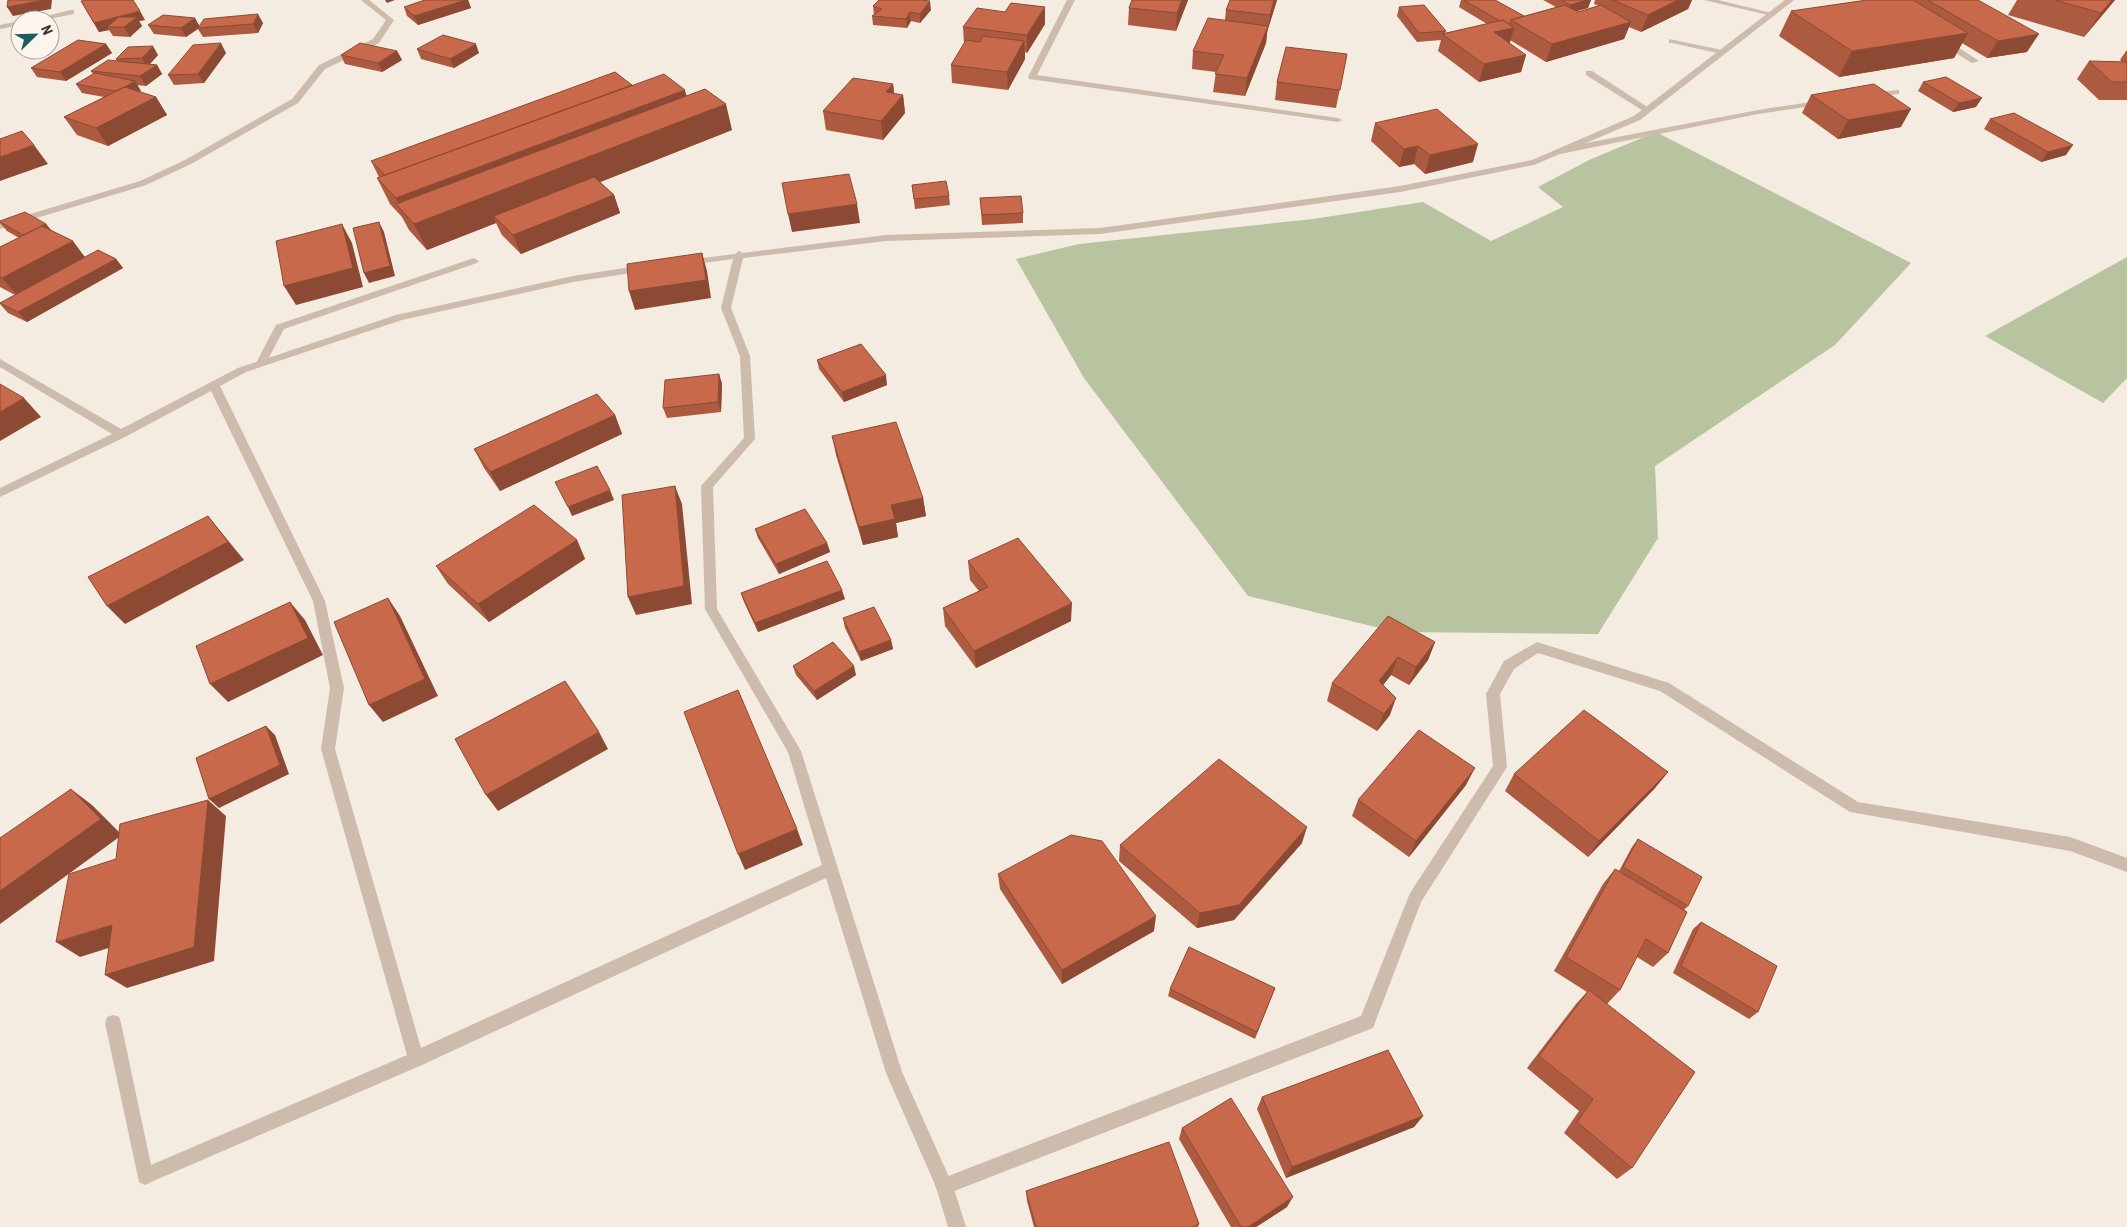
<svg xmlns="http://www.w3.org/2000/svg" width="2127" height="1227" font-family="'Roboto Condensed',sans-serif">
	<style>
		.green { fill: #b8c4a0 }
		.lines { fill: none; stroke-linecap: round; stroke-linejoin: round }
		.lane { fill: #cdbbac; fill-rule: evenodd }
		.street { fill: #cdbbac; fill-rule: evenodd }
		.wall { fill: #ac5a40 }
		.shaded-wall { fill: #8c4a34 }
		.building { fill: #c8694b; stroke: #8c4a34 }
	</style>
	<rect width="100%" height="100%" fill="#f4ebe1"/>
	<path class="green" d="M 1656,132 L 1911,263 L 1835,345 L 1655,466 L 1658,538 L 1598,634 L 1396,632 L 1248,596 L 1084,378 L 1016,259 L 1079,244 L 1313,219 L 1423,202 L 1491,241 L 1563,207 L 1538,187 L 1589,160 Z
		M 2127,257 L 2127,378 L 2103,403 L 1985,336 Z"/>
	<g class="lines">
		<path class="lane" d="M 1704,0 L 1718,0 L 1776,14 L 1772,16 Z
			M 1669,39 L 1722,50 L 1726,52 L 1722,54 L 1672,43 L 1669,43 Z
			M 1941,40 L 1947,40 L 1979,61 L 1972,63 L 1941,44 Z
			M 1586,71 L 1592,71 L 1652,110 L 1645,112 L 1586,75 Z
			M 1896,90 L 1899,90 L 1899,94 L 1872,97 L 1868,95 L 1872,93 Z
			M 1823,100 L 1827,102 L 1826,104 L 1758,114 L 1560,154 L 1556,151 L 1560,148 L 1758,110 Z
			M 474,258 L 479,261 L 477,263 L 284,329 L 265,365 L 257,365 L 256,363 L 276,325 Z
			M 1537,642 L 1669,683 L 1858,802 L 2070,837 L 2127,858 L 2127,872 L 2070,851 L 1850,812 L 1660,691 L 1538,653 L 1514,669 L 1500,694 L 1507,767 L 1421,902 L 1373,1028 L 944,1195 L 938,1192 L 935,1186 L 938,1180 L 1361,1016 L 1410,893 L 1493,766 L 1486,694 L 1504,661 Z"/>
		<path class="street" d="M 361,0 L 369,0 L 394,20 L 379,43 L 325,69 L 298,103 L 191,164 L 146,185 L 0,229 L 0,223 L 140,181 L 185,160 L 292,99 L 319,65 L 373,39 L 386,20 Z
			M 1067,0 L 1075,0 L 1037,75 L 1338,118 L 1342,120 L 1338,122 L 1029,79 L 1028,77 Z
			M 1785,0 L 1794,0 L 1640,120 L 1534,165 L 1400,192 L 1100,234 L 886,241 L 743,258 L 731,308 L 750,356 L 755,439 L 713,487 L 717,609 L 801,751 L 902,1072 L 953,1186 L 966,1227 L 948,1227 L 936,1187 L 886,1073 L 826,878 L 422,1065 L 151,1182 L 145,1185 L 139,1182 L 105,1023 L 107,1017 L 113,1015 L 119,1017 L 121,1023 L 151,1165 L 407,1055 L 321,749 L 330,688 L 313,601 L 211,391 L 125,437 L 0,497 L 0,488 L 112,434 L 0,367 L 0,359 L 121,429 L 238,368 L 396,315 L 573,276 L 644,265 L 649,268 L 644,271 L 573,282 L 402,320 L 246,372 L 220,386 L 325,601 L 344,688 L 335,749 L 421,1048 L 822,865 L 788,752 L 705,609 L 701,486 L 744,438 L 740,356 L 721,308 L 733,259 L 689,265 L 684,262 L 686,260 L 735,254 L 739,251 L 743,253 L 886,235 L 1100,228 L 1400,186 L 1532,160 L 1634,116 Z
			M 71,10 L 74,10 L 74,14 L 44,20 L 30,20 Z
			M 20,21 L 20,25 L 0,29 L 0,25 Z"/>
	</g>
	<path class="wall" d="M 468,0 L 471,8 L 418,25 L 407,16 L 404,7 Z
		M 1132,0 L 1188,0 L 1176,31 L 1128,25 L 1129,8 Z
		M 1277,0 L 1267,32 L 1266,43 L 1245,96 L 1213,92 L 1216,72 L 1192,69 L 1193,51 L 1225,20 L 1226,10 Z
		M 1461,0 L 1495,0 L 1524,16 L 1556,7 L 1543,0 L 1591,0 L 1588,8 L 1576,11 L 1578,12 L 1599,6 L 1594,4 L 1595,0 L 1692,0 L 1688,9 L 1641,32 L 1629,27 L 1624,39 L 1546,62 L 1510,40 L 1509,43 L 1526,55 L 1521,72 L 1479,82 L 1438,51 L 1441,40 L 1417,42 L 1397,16 L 1399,7 L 1446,31 L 1445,33 L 1487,24 L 1459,7 Z
		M 1868,0 L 1978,0 L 2027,52 L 1987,58 L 1962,43 L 1954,58 L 1839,77 L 1779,36 L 1791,11 Z
		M 2017,0 L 2115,0 L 2084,37 L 2008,15 Z
		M 81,1 L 145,20 L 139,21 L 142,26 L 130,37 L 113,36 L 109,30 L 99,32 Z
		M 873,6 L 931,10 L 920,23 L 911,21 L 907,28 L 873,25 L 872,16 L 874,15 Z
		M 1045,7 L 1045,24 L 1027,53 L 1025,52 L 1025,59 L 1008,90 L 952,83 L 951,65 L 964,44 L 963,27 L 1005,12 Z
		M 195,18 L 199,26 L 263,23 L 258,33 L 203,37 L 198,29 L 186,37 L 154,34 L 148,25 Z
		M 106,44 L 112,53 L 66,81 L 37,77 L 31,68 Z
		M 417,49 L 479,53 L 454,68 L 421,59 Z
		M 397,51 L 402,60 L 382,72 L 345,64 L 341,55 Z
		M 2126,51 L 2127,51 L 2127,100 L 2099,100 L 2077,79 L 2089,61 L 2122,62 L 2120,60 Z
		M 226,53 L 204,83 L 174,85 L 168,75 Z
		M 1347,54 L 1336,108 L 1275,100 L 1277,82 Z
		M 158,55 L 150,64 L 157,65 L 162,74 L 146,86 L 137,85 L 141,91 L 139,92 L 156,97 L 167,115 L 108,146 L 77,135 L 64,117 L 104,97 L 82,93 L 76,84 L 93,74 L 91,71 L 117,61 L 116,59 Z
		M 1923,82 L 1976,107 L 1953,112 L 1918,91 Z
		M 893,84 L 894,94 L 903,95 L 905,113 L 883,140 L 826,130 L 823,111 Z
		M 632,85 L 687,96 L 732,130 L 600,182 L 614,195 L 620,213 L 521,254 L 502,235 L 496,223 L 427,250 L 409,230 L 402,217 L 390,204 L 377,178 L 379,177 L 371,161 Z
		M 1811,95 L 1901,127 L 1838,139 L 1802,113 Z
		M 1990,119 L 2066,155 L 2041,162 L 1984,129 Z
		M 1375,123 L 1473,162 L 1425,174 L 1414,164 L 1399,167 L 1371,141 Z
		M 912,185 L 949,196 L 950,205 L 915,209 Z
		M 980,198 L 1023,213 L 1023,223 L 982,225 Z
		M 0,221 L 46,224 L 51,230 L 85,257 L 116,259 L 123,268 L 27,322 L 8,313 L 0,304 L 0,303 L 15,295 L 0,287 L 0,247 L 19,238 L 7,231 L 0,223 Z
		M 817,360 L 887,385 L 844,402 L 819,369 Z
		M 719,374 L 722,384 L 721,412 L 667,418 L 663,408 Z
		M 615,415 L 622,434 L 500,491 L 484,468 L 474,449 Z
		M 832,436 L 923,498 L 926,516 L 896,523 L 898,537 L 863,545 L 836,455 Z
		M 755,529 L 827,543 L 830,552 L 779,574 L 758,538 Z
		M 577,540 L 585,559 L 489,622 L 448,584 L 436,566 Z
		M 968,561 L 1071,621 L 976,668 L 945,626 L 943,608 L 979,591 L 970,580 Z
		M 741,593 L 845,599 L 758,632 L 744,602 Z
		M 843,618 L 891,640 L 893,649 L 861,661 L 845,628 Z
		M 1435,642 L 1428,660 L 1409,685 L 1391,675 L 1383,685 L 1390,715 L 1377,731 L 1327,701 L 1332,683 Z
		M 793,666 L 856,675 L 817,700 L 796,675 Z
		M 1668,772 L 1655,788 L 1588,857 L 1505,791 L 1514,774 Z
		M 1466,785 L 1409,857 L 1352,816 L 1358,800 Z
		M 1638,839 L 1688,906 L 1684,910 L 1668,953 L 1653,967 L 1637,957 L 1620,990 L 1607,1004 L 1632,1168 L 1617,1179 L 1564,1133 L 1579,1111 L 1527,1068 L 1576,1004 L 1587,992 L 1554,971 L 1603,884 L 1615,869 L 1619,871 L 1632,847 Z
		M 1302,843 L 1234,920 L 1197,928 L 1119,861 L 1120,845 Z
		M 998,874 L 1154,931 L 1062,984 L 1000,889 Z
		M 1701,922 L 1758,1012 L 1749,1019 L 1673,973 L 1693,929 Z
		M 1275,988 L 1255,1039 L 1168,996 L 1170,989 Z
		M 1262,1097 L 1423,1116 L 1414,1127 L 1286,1178 L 1257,1109 Z
		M 1182,1128 L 1287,1207 L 1256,1227 L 1231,1227 L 1179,1139 Z
		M 1026,1191 L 1199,1224 L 1198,1227 L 1034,1227 L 1027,1201 Z"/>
	<path class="shaded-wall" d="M 45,0 L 52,0 L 51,9 L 13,16 L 7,7 Z
		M 385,0 L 395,0 L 387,3 Z
		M 466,0 L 468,0 L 471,8 L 418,25 L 414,16 Z
		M 1182,0 L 1188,0 L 1176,31 L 1177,13 Z
		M 1274,0 L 1277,0 L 1267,32 L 1270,15 Z
		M 1587,0 L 1591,0 L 1588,8 L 1567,14 L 1570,5 Z
		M 1678,0 L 1692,0 L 1688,9 L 1641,32 L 1648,15 Z
		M 2112,0 L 2115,0 L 2084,37 L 2101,13 Z
		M 930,1 L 931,10 L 920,23 L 920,14 Z
		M 1045,7 L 1045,24 L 1027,53 L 1027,35 Z
		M 140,11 L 145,20 L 139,21 L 142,26 L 130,37 L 124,27 L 107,27 L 109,30 L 99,32 L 94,23 Z
		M 910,12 L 911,21 L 907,28 L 906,19 Z
		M 258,14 L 263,23 L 258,33 L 253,24 Z
		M 195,18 L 200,27 L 186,37 L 181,28 Z
		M 1631,22 L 1624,39 L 1546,62 L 1552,44 Z
		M 1510,24 L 1508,29 L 1514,28 L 1509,46 L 1494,32 L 1506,25 Z
		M 1268,26 L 1266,43 L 1245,96 L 1247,78 Z
		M 1968,33 L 1954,58 L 1839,77 L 1852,51 Z
		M 2039,34 L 2027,52 L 1987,58 L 1998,41 Z
		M 1024,41 L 1025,59 L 1008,90 L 1007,72 Z
		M 221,43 L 226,53 L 204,83 L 198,74 Z
		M 106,44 L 112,53 L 66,81 L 60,72 Z
		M 476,44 L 479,53 L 454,68 L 450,59 Z
		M 153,46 L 158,55 L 147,67 L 142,58 Z
		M 397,51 L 402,60 L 382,72 L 378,63 Z
		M 1526,55 L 1521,72 L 1479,82 L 1484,64 Z
		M 157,65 L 162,74 L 146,86 L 140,76 Z
		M 135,81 L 141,91 L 123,101 L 117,92 Z
		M 893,84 L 895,102 L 886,92 Z
		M 685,90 L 692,115 L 402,211 L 396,198 Z
		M 903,95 L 905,113 L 883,140 L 881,121 Z
		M 156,97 L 167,115 L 108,146 L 96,128 Z
		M 1982,98 L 1976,107 L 1953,112 L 1959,103 Z
		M 726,104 L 732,130 L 499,222 L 494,216 L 496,223 L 427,250 L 414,224 Z
		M 1911,109 L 1901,127 L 1838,139 L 1848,120 Z
		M 1478,144 L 1473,162 L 1425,174 L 1430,155 Z
		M 34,145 L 48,164 L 0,181 L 0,157 Z
		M 2073,145 L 2066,155 L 2041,162 L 2048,152 Z
		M 1418,146 L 1414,164 L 1399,167 L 1404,149 Z
		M 614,195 L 620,213 L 521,254 L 513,235 Z
		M 857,204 L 860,223 L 792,232 L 788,214 Z
		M 379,222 L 384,232 L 395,276 L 369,283 L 364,273 Z
		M 46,224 L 53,233 L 30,244 L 23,235 Z
		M 342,224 L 352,243 L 363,287 L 296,305 L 284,286 Z
		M 73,241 L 87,260 L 18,296 L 2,278 Z
		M 702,253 L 707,271 L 711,298 L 635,310 L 629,291 Z
		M 116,259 L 123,268 L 27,322 L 18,312 Z
		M 719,374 L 722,384 L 721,412 L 718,402 Z
		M 886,375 L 887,385 L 844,402 L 842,392 Z
		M 24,398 L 41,417 L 0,441 L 0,412 Z
		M 615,415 L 622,434 L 500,491 L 490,472 Z
		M 675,486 L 682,504 L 692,604 L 636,615 L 628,597 Z
		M 610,490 L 614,500 L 572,516 L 568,507 Z
		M 923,498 L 926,516 L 896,523 L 898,537 L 863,545 L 859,527 L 891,505 Z
		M 208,516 L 244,560 L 125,624 L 107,606 Z
		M 577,540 L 585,559 L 489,622 L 478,604 Z
		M 827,543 L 830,552 L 779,574 L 776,564 Z
		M 842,590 L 845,599 L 758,632 L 755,623 Z
		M 388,598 L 400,616 L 438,696 L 383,722 L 369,705 Z
		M 290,602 L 305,620 L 323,655 L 228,702 L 210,684 Z
		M 1072,603 L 1071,621 L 976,668 L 974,651 Z
		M 891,640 L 893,649 L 861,661 L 859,652 Z
		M 1435,642 L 1428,660 L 1409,685 L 1416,667 Z
		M 1398,657 L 1391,675 L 1372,699 L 1379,681 Z
		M 854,666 L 856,675 L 817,700 L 814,691 Z
		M 1396,698 L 1390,715 L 1377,731 L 1384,714 Z
		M 266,726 L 275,735 L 289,774 L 219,808 L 209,799 Z
		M 599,732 L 608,749 L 498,811 L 486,795 Z
		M 1475,768 L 1466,785 L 1409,857 L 1416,841 Z
		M 1668,772 L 1655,788 L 1588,857 L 1599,841 Z
		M 71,789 L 92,805 L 122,835 L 0,924 L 0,891 Z
		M 208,800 L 226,816 L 214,961 L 127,988 L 105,975 Z
		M 1307,827 L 1302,843 L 1234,920 L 1197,928 L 1200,913 Z
		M 797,829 L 803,845 L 745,870 L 738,854 Z
		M 1156,916 L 1154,931 L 1062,984 L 1062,970 Z
		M 112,925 L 134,940 L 80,957 L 56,942 Z
		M 1423,1116 L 1414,1127 L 1286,1178 L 1292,1167 Z
		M 1293,1197 L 1287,1207 L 1256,1227 L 1248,1227 Z"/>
	<path class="building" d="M 8,0 L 45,0 L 7,7 Z
		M 87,0 L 133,0 L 140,11 L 94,23 L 81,1 Z
		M 425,0 L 466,0 L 414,16 L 404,7 Z
		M 879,0 L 921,0 L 930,1 L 920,14 L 910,12 L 906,19 L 872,16 L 882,9 L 873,6 Z
		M 1132,0 L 1182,0 L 1177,13 L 1129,8 Z
		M 1230,0 L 1274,0 L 1270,15 L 1226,10 Z
		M 1464,0 L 1495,0 L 1524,16 L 1511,20 L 1510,24 L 1508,24 L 1503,20 L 1500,21 Z
		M 1562,0 L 1587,0 L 1570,5 Z
		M 1613,0 L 1678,0 L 1648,15 Z
		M 1867,0 L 1913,0 L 1968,33 L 1852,51 L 1791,11 Z
		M 1928,0 L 1978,0 L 2039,34 L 1998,41 Z
		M 2055,0 L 2112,0 L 2101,13 Z
		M 1011,3 L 1045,7 L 1027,35 L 963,27 L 977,8 L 1005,12 Z
		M 1424,5 L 1446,31 L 1419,33 L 1399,7 Z
		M 1565,5 L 1578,12 L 1601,5 L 1631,22 L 1552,44 L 1511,20 Z
		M 258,14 L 253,24 L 198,28 L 204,19 Z
		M 163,15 L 195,18 L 181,28 L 148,25 Z
		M 119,17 L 137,17 L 124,27 L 107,27 Z
		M 1208,18 L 1268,26 L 1247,78 L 1215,74 L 1224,55 L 1193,51 Z
		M 1503,20 L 1514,28 L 1494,32 L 1526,55 L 1484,64 L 1442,34 Z
		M 443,35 L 476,44 L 450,59 L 417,49 Z
		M 983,36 L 1024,41 L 1007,72 L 951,65 L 966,40 L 980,42 Z
		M 78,40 L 106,44 L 60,72 L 31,68 Z
		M 221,43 L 198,74 L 168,75 L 193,45 Z
		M 360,43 L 397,51 L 378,63 L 341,55 Z
		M 153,46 L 142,58 L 116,59 L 128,47 Z
		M 1286,47 L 1347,54 L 1340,90 L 1277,82 Z
		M 108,60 L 157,65 L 140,76 L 91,71 Z
		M 2089,61 L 2127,62 L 2127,82 L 2112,82 Z
		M 615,72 L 632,85 L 385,175 L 371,161 Z
		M 95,73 L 135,81 L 125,87 L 115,91 L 76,84 Z
		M 664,74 L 685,90 L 396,198 L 377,178 Z
		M 1946,77 L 1982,98 L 1959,103 L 1923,82 Z
		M 853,78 L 893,84 L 886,92 L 903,95 L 881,121 L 823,111 Z
		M 1874,84 L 1911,109 L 1848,120 L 1811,95 Z
		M 125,87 L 156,97 L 96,128 L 64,117 Z
		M 705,89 L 726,104 L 414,224 L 396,204 Z
		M 1437,109 L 1478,144 L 1430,155 L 1418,146 L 1404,149 L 1375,123 Z
		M 2014,113 L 2073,145 L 2048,152 L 1990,119 Z
		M 22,131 L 34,145 L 0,157 L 0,139 Z
		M 849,174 L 857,204 L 788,214 L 782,183 Z
		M 594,177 L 614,195 L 513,235 L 494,216 Z
		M 946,181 L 949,196 L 914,199 L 912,185 Z
		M 1021,196 L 1023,213 L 982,215 L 980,198 Z
		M 25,212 L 46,224 L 23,235 L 0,222 L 0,221 Z
		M 379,222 L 390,266 L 364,273 L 353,228 Z
		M 342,224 L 353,268 L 284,286 L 276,241 Z
		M 42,226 L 73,241 L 2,278 L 0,277 L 0,247 Z
		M 98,250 L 116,259 L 18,312 L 0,303 Z
		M 702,253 L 706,280 L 629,291 L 627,264 Z
		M 861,344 L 886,375 L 842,392 L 817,360 Z
		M 719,374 L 718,402 L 663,408 L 665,380 Z
		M 0,384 L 24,398 L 0,412 Z
		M 597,394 L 615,415 L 490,472 L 474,449 Z
		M 896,422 L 923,498 L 891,505 L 895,519 L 859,527 L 832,436 Z
		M 597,466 L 610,490 L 568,507 L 555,482 Z
		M 675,486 L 684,586 L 628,597 L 622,495 Z
		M 534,505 L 577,540 L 478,604 L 436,566 Z
		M 805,509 L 827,543 L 776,564 L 755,529 Z
		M 208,516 L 228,542 L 107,606 L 88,577 Z
		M 1018,538 L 1072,603 L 974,651 L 943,608 L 988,587 L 968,561 Z
		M 827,561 L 842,590 L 755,623 L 741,593 Z
		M 388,598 L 425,679 L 369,705 L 334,622 Z
		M 290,602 L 308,638 L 210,684 L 196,646 Z
		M 874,607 L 891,640 L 859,652 L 843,618 Z
		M 1388,616 L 1435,642 L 1416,667 L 1398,657 L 1379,681 L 1396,698 L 1384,714 L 1332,683 Z
		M 833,642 L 854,666 L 814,691 L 793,666 Z
		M 565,681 L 599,732 L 486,795 L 455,739 Z
		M 738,690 L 797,829 L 738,854 L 684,712 Z
		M 1584,710 L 1668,772 L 1599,841 L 1514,774 Z
		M 266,726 L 280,765 L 209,799 L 196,758 Z
		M 1419,730 L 1475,768 L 1416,841 L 1358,800 Z
		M 1219,759 L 1307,827 L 1239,905 L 1200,913 L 1120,845 Z
		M 71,789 L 101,819 L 0,891 L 0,838 Z
		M 208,800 L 194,947 L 105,975 L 112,925 L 56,942 L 69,874 L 116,859 L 120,824 Z
		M 1071,835 L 1102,841 L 1156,916 L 1062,970 L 998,874 Z
		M 1638,839 L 1702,877 L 1688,906 L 1623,867 Z
		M 1615,869 L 1687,912 L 1668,953 L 1646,939 L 1620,990 L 1566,957 Z
		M 1701,922 L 1777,966 L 1758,1012 L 1681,966 Z
		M 1189,947 L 1275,988 L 1257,1032 L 1170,989 Z
		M 1589,990 L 1695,1072 L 1632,1168 L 1577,1122 L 1593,1099 L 1539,1056 Z
		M 1388,1050 L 1423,1116 L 1292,1167 L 1262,1097 Z
		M 1231,1098 L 1293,1197 L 1248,1227 L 1241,1227 L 1182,1128 Z
		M 1169,1142 L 1199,1224 L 1192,1227 L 1036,1227 L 1026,1191 Z"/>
	<g transform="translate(35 35) rotate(67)"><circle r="24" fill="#fbf5ee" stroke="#aea6a0"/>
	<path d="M0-4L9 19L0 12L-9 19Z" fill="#1f5a5e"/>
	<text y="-8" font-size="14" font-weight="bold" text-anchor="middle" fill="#3b302b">N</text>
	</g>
</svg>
